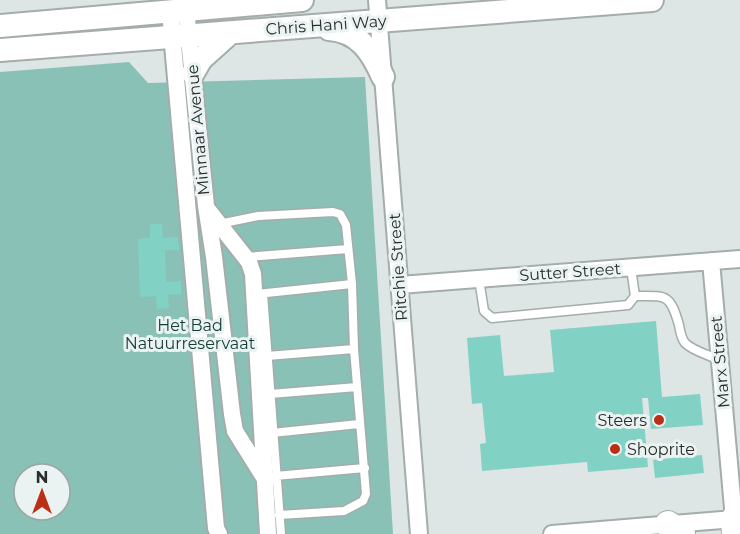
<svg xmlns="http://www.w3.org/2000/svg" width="740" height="534" font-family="Montserrat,sans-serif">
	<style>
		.green { fill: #8ac1b7; fill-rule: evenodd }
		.building { fill: #81d2c4 }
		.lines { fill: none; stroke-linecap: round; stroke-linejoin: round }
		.lane-casing { stroke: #a4adab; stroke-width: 11 }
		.street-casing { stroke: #a4adab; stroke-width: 20 }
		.secondary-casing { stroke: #a4adab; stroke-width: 26 }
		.primary-casing { stroke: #a4adab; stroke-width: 28 }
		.lane { stroke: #fff; stroke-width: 8 }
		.street { stroke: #fff; stroke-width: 16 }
		.secondary { stroke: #fff; stroke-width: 22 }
		.primary { stroke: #fff; stroke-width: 26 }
		.poi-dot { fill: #ba2f15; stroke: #eaf3f1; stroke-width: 2 }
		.labels { text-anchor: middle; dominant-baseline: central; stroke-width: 6; stroke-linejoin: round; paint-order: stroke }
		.street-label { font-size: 16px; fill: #292d2c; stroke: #eaf3f1 }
		.park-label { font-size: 16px; fill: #153c36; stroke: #eaf3f1 }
		.poi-label { font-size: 16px; fill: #292d2c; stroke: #eaf3f1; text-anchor: end }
	</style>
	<rect width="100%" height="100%" fill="#dde6e4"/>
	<path class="green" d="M 129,62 L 148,83 L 365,77 L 393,534 L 0,534 L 0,72 ZM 24,474 L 60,474 L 60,510 L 24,510 Z"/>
	<path class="building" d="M 150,224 L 162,224 L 163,238 L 178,237 L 179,250 L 165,250 L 166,282 L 181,281 L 181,294 L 168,295 L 169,308 L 157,309 L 156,296 L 140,297 L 138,239 L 150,238 Z
		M 656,321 L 662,397 L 700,394 L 703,425 L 651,429 L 648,398 L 642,398 L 648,467 L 588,472 L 587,462 L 482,471 L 480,444 L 486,443 L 482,403 L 472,404 L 467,338 L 500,335 L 504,376 L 554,372 L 550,330 Z
		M 702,455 L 704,473 L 655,478 L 653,460 Z"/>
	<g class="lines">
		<g class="lane-casing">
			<path id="lane" d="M 219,224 L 258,216 L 333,212 L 340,214 L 346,225 L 352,284 L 354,349 L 366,494 L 363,501 L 344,511 L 279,515
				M 246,257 L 348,249
				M 479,279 L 484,311 L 492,318 L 628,305 L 635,296 L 631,268
				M 257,294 L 352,284
				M 263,294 L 281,534
				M 635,296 C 666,296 670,293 679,325 C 680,331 681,338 685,343 C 693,351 709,355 719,360
				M 267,356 L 354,349
				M 270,394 L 357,387
				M 272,433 L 359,424
				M 275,476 L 365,468"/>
		</g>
		<g class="street-casing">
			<path id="street" d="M 377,0 L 419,534
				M 191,1 L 186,9 L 206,206 L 214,257 L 232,414 L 235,431 L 265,479
				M 170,11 L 216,528 L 219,534
				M 208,210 L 249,262 L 253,274 L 268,534
				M 400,285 L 740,259
				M 552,534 L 734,519 L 711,261"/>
		</g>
		<g class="secondary-casing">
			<path id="secondary" d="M 0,26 L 302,0
				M 329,29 C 359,31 372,52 383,77
				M 0,50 L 652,0
				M 193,73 L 201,59 L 230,33"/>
		</g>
		<g class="primary-casing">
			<path id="primary" d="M 668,524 L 682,534
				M 735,534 L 734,519 L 740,518"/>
		</g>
		<use href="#lane" class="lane"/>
		<use href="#street" class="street"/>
		<use href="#secondary" class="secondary"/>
		<use href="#primary" class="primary"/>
	</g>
	<g class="poi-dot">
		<circle cx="659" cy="420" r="6"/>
		<circle cx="615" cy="449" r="6"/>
	</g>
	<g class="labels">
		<g class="street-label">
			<text transform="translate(326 25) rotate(-4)">Chris Hani Way</text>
			<text transform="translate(198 130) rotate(-95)">Minnaar Avenue</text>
			<text transform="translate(398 267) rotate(-94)">Ritchie Street</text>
			<text transform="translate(570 272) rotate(-4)">Sutter Street</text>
			<text transform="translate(720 362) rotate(-95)">Marx Street</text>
		</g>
		<g class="park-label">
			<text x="190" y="325">Het Bad<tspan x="190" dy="18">Natuurreservaat</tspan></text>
		</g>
		<g class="poi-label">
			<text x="647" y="420">Steers</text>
			<text x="627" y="449" text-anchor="start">Shoprite</text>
		</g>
	</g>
	<g transform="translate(42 492)"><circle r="28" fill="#eaf3f1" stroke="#9da4a2" stroke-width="1.5"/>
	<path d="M0-4.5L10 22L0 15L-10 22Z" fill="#ba2f15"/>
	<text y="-9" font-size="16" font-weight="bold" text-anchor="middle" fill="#292d2c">N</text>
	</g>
</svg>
